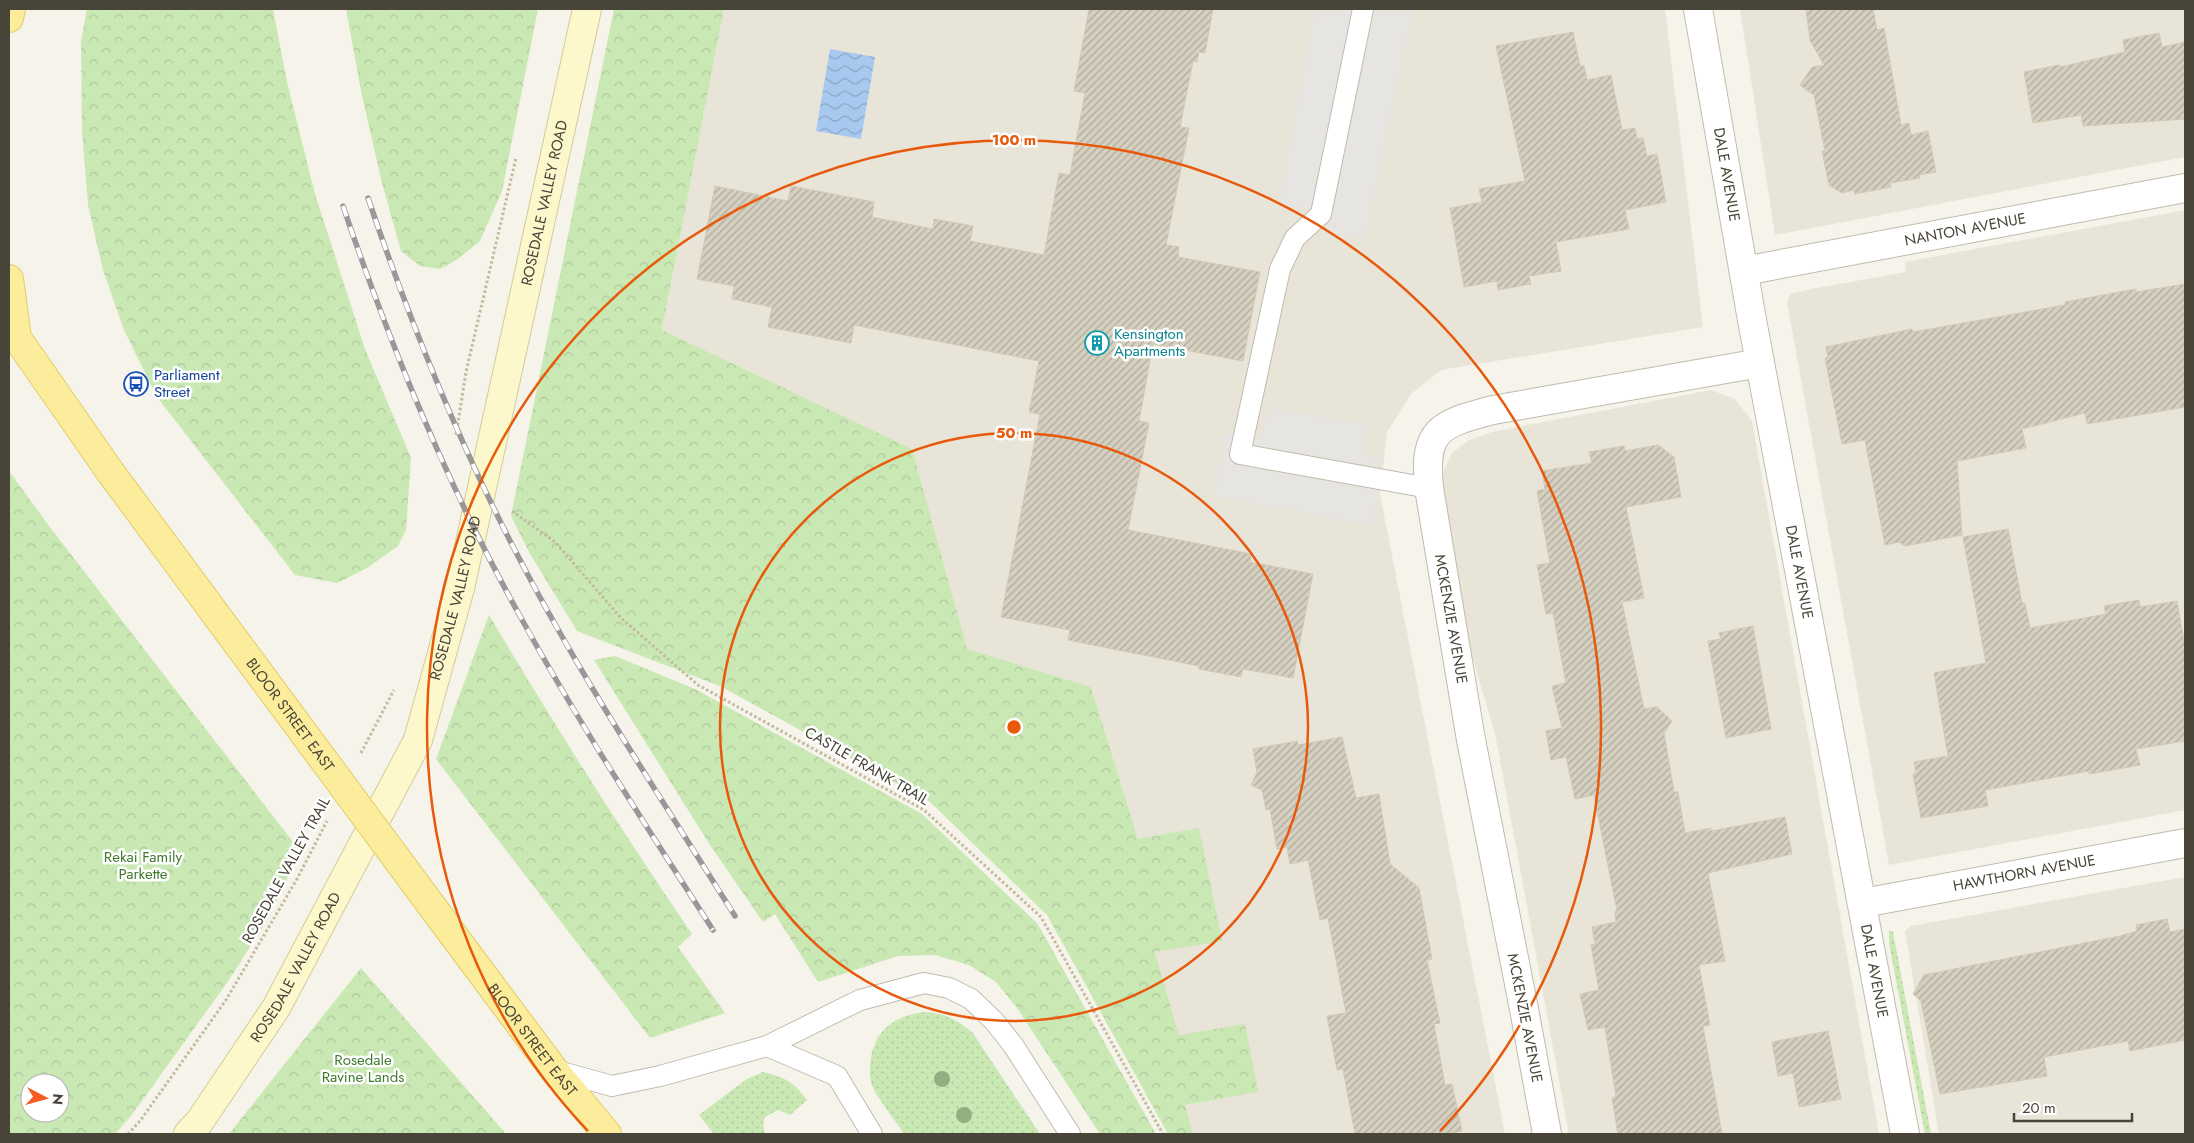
<svg xmlns="http://www.w3.org/2000/svg" width="2194" height="1143" font-family="Jost,sans-serif">
	<style>
		.residential { fill: #e8e5d8 }
		.grass { fill: url(#grass-dots) }
		.forest { fill: url(#forest-crowns); fill-rule: evenodd }
		.parking { fill: #e6e5e1 }
		.water { fill: url(#water-waves) }
		.building { fill: url(#building-hatch); stroke: #d1c9b3 }
		.lines { fill: none; stroke-linecap: round; stroke-linejoin: round }
		.lane-casing { stroke: #c0bcad; stroke-width: 22 }
		.street-casing { stroke: #c0bcad; stroke-width: 30 }
		.secondary-casing { stroke: #d3cb9a; stroke-width: 30 }
		.primary-casing { stroke: #e2cd6b; stroke-width: 30 }
		.path { stroke: #c2ba9e; stroke-width: 3; stroke-dasharray: 2.5 2.5; stroke-linecap: butt }
		.lane { stroke: #fff; stroke-width: 20 }
		.street { stroke: #fff; stroke-width: 28 }
		.secondary { stroke: #fdf8cb; stroke-width: 28 }
		.primary { stroke: #fced9c; stroke-width: 28 }
		.rail-casing { stroke: #989898; stroke-width: 5.5 }
		.rail { stroke: #fff; stroke-width: 4; stroke-dasharray: 11; stroke-linecap: butt }
		.primary-bridge-casing { stroke: #e2cd6b; stroke-width: 30; stroke-linecap: butt }
		.primary-bridge { stroke: #fced9c; stroke-width: 28 }
		.tree { fill: #91b082 }
		.ring { fill: none; stroke: #e8590c; stroke-width: 2.5 }
		.labels { text-anchor: middle; dominant-baseline: central; stroke-width: 5; stroke-linejoin: round; paint-order: stroke }
		.street-label { font-size: 15px; fill: #494438; stroke: #fff }
		.culture-label { font-size: 15px; fill: #0d838f; stroke: #fff; text-anchor: start }
		.transit-label { font-size: 15px; fill: #164399; stroke: #fff; text-anchor: start }
		.park-label { font-size: 15px; fill: #3f7a2c; stroke: #fff }
		.centre { fill: #e8590c; stroke: #fff; stroke-width: 2.5 }
		.ring-label { font-size: 15px; text-anchor: middle; font-weight: bold; fill: #e8590c; stroke: #fff; stroke-width: 5; stroke-linejoin: round; paint-order: stroke }
	</style>
	<defs>
		<pattern id="grass-dots" width="8" height="8" patternUnits="userSpaceOnUse" patternTransform="scale(1.25)"><rect width="8" height="8" fill="#cae8b4"/><path d="M2 2h.1M6 6h.1" fill="none" stroke="#afc89c" stroke-width="1.8" stroke-linecap="round"/></pattern>
		<pattern id="forest-crowns" width="20" height="18" patternUnits="userSpaceOnUse" patternTransform="scale(1.25)"><rect width="20" height="18" fill="#cae8b4"/><path d="M2 6a3 3 0 1 1 6 0M12 15a3 3 0 1 1 6 0" fill="none" stroke="#afc89c"/></pattern>
		<pattern id="water-waves" width="16" height="10" patternUnits="userSpaceOnUse" patternTransform="scale(1.25)"><rect width="16" height="10" fill="#a8c9ef"/><path d="M0 5q4-4 8 0t8 0" fill="none" stroke="#8ba5c3"/></pattern>
		<pattern id="building-hatch" width="6" height="6" patternUnits="userSpaceOnUse" patternTransform="scale(1.25)"><rect width="6" height="6" fill="#d6d0c0"/><path d="M-1 1l2-2M0 6l6-6M5 7l2-2" fill="none" stroke="#b0aa9d"/></pattern>
	</defs>
	<rect width="100%" height="100%" fill="#f5f3ea"/>
	<path class="residential" d="M 724,9 L 1665,9 L 1703,327 L 1441,370 L 1411,394 L 1387,432 L 1380,494 L 1505,1134 L 1193,1134 L 1185,1105 L 1258,1092 L 1179,1036 L 1155,951 L 1138,839 L 1091,687 L 966,650 L 911,449 L 662,330 Z
		M 1740,9 L 2185,9 L 2185,157 L 1775,235 Z
		M 2185,210 L 2185,810 L 1889,865 L 1787,302 L 1791,294 L 1811,289 L 1906,272 L 1905,262 Z
		M 1711,390 L 1735,399 L 1752,421 L 1879,1134 L 1569,1134 L 1496,738 L 1469,645 L 1442,491 L 1444,470 L 1452,453 L 1469,440 L 1492,432 Z
		M 2185,877 L 2185,1134 L 1939,1134 L 1905,931 L 1911,926 Z"/>
	<path class="grass" d="M 1889,930 L 1893,932 L 1931,1134 L 1925,1134 L 1889,943 Z
		M 925,1012 C 945,1013 957,1020 972,1032 L 1040,1134 L 904,1134 C 897,1122 876,1097 872,1085 C 869,1077 870,1066 871,1058 C 876,1028 897,1015 925,1012 Z
		M 763,1072 C 786,1078 793,1081 807,1100 L 790,1115 L 778,1110 L 765,1117 L 763,1123 L 765,1134 L 714,1134 L 699,1115 L 747,1079 Z"/>
	<path class="forest" d="M 87,9 L 273,9 L 287,82 L 315,194 L 365,349 L 411,458 L 406,530 L 398,546 L 367,568 L 337,583 L 295,575 L 157,397 L 124,330 L 103,270 L 88,205 L 82,130 L 81,41 Z
		M 346,9 L 538,9 L 502,191 L 480,241 L 458,259 L 440,269 L 420,266 L 401,251 L 382,183 L 361,91 Z
		M 614,9 L 724,9 L 662,330 L 912,449 L 967,649 L 1091,687 L 1138,839 L 1199,828 L 1222,941 L 1155,952 L 1179,1035 L 1245,1024 L 1258,1092 L 1185,1105 L 1193,1134 L 1168,1134 L 1047,915 L 930,802 L 722,687 L 577,631 L 529,552 L 511,516 Z
		M 9,471 L 49,526 L 300,851 L 270,915 L 229,980 L 131,1116 L 115,1134 L 9,1134 ZM 30,1083 L 60,1083 L 60,1113 L 30,1113 Z
		M 489,615 C 553,723 621,830 692,934 L 678,947 L 725,1013 L 650,1038 L 436,759 Z
		M 615,656 L 695,689 L 922,814 L 1037,923 L 1156,1134 L 1100,1134 L 1017,1008 L 996,982 L 969,965 L 935,955 L 898,956 L 818,982 L 775,914 L 763,922 L 710,845 L 594,660 Z
		M 361,968 L 506,1134 L 229,1134 Z"/>
	<path class="parking" d="M 1315,9 L 1413,9 L 1365,238 L 1325,231 L 1328,213 L 1279,204 Z
		M 1271,409 L 1367,425 L 1363,456 L 1381,458 L 1373,526 L 1215,496 L 1223,434 L 1259,438 Z"/>
	<path class="water" d="M 830,49 L 875,57 L 861,139 L 816,131 Z"/>
	<path class="building" d="M 1089,9 L 1213,9 L 1205,53 L 1199,52 L 1197,62 L 1193,61 L 1180,127 L 1189,128 L 1166,245 L 1179,247 L 1178,257 L 1260,272 L 1243,361 L 1153,344 L 1139,421 L 1149,423 L 1128,530 L 1251,554 L 1250,562 L 1313,574 L 1293,678 L 1243,669 L 1241,677 L 1199,669 L 1199,666 L 1068,640 L 1070,630 L 1001,617 L 1040,414 L 1029,412 L 1039,361 L 854,325 L 851,343 L 768,327 L 772,307 L 732,299 L 734,286 L 697,279 L 715,186 L 788,201 L 791,186 L 874,202 L 872,217 L 933,229 L 934,219 L 973,226 L 970,241 L 1044,255 L 1059,173 L 1070,175 L 1085,93 L 1074,91 Z
		M 1806,9 L 1873,9 L 1877,30 L 1884,28 L 1901,125 L 1909,123 L 1911,135 L 1928,131 L 1936,172 L 1919,175 L 1920,178 L 1890,183 L 1891,187 L 1855,194 L 1854,190 L 1842,193 L 1829,185 L 1822,151 L 1825,151 L 1814,95 L 1800,85 L 1812,67 L 1824,65 L 1810,40 Z
		M 1573,32 L 1580,66 L 1584,66 L 1587,80 L 1611,75 L 1622,130 L 1635,128 L 1637,139 L 1643,138 L 1647,156 L 1657,154 L 1666,202 L 1625,210 L 1629,229 L 1556,242 L 1561,271 L 1529,276 L 1531,284 L 1498,290 L 1497,281 L 1464,287 L 1450,208 L 1482,202 L 1479,189 L 1525,181 L 1496,46 Z
		M 2159,33 L 2162,47 L 2185,42 L 2185,119 L 2083,126 L 2081,115 L 2033,123 L 2024,72 L 2059,65 L 2060,67 L 2125,52 L 2123,40 Z
		M 2185,284 L 2185,407 L 2087,424 L 2085,413 L 2022,429 L 2026,448 L 1957,461 L 1962,535 L 1905,546 L 1899,542 L 1885,545 L 1865,440 L 1842,444 L 1825,358 L 1828,357 L 1826,347 L 1912,329 L 1913,332 L 2065,305 L 2065,302 L 2136,289 L 2136,292 Z
		M 1658,445 L 1674,457 L 1681,497 L 1626,507 L 1644,598 L 1622,602 L 1644,709 L 1657,707 L 1672,721 L 1664,733 L 1674,792 L 1678,792 L 1685,833 L 1711,828 L 1711,831 L 1785,817 L 1792,854 L 1708,873 L 1725,961 L 1699,965 L 1710,1025 L 1703,1026 L 1722,1134 L 1618,1134 L 1612,1098 L 1616,1097 L 1605,1027 L 1588,1030 L 1580,994 L 1599,990 L 1591,945 L 1595,944 L 1592,927 L 1616,922 L 1615,912 L 1617,911 L 1594,795 L 1575,799 L 1566,757 L 1551,760 L 1546,731 L 1562,728 L 1552,686 L 1566,683 L 1553,613 L 1546,614 L 1537,565 L 1550,563 L 1537,491 L 1545,489 L 1542,471 L 1592,463 L 1589,452 L 1624,446 L 1625,451 Z
		M 2008,529 L 2022,603 L 2025,603 L 2030,628 L 2106,614 L 2104,606 L 2139,600 L 2140,607 L 2177,601 L 2185,647 L 2185,741 L 2136,749 L 2140,765 L 2089,774 L 2089,771 L 1985,790 L 1988,806 L 1921,818 L 1913,774 L 1916,773 L 1914,762 L 1948,756 L 1934,673 L 1986,663 L 1963,537 Z
		M 1753,626 L 1771,729 L 1726,738 L 1708,641 L 1721,639 L 1719,633 Z
		M 1342,737 L 1356,798 L 1379,794 L 1390,864 L 1419,888 L 1432,959 L 1427,960 L 1440,1023 L 1434,1024 L 1445,1085 L 1452,1084 L 1462,1131 L 1445,1134 L 1355,1134 L 1343,1069 L 1337,1070 L 1327,1016 L 1346,1013 L 1328,918 L 1320,920 L 1308,860 L 1290,864 L 1287,847 L 1277,849 L 1270,809 L 1266,810 L 1262,790 L 1251,785 L 1257,772 L 1253,749 L 1297,741 L 1298,745 Z
		M 2167,919 L 2170,932 L 2185,929 L 2185,1040 L 2130,1051 L 2128,1041 L 2044,1057 L 2047,1076 L 1940,1094 L 1921,1001 L 1913,994 L 1924,975 L 2120,936 L 2137,931 L 2136,925 Z
		M 1828,1031 L 1841,1099 L 1799,1107 L 1793,1073 L 1778,1076 L 1772,1042 Z"/>
	<g class="lines">
		<g class="lane-casing">
			<path id="lane" d="M 1363,9 L 1321,214 L 1295,238 L 1280,269 L 1240,454 L 1429,488
				M 767,1046 L 837,1076 L 872,1134
				M 554,1070 L 612,1086 L 660,1076 L 767,1046 L 860,1000 L 924,983 L 949,988 L 971,999 L 994,1021 L 1013,1045 L 1070,1134"/>
		</g>
		<g class="street-casing">
			<g id="street">
				<path id="s1" d="M 1698,9 L 1752,320 L 1905,1134"/>
				<path id="s2" d="M 1744,271 L 2185,188"/>
				<path id="s3" d="M 1863,903 L 2185,843"/>
				<path d="M 1547,1134 L 1524,1009 L 1471,740 L 1429,488 C 1423,428 1441,424 1493,410 L 1760,363"/>
			</g>
		</g>
		<g class="secondary-casing">
			<g id="secondary">
				<path id="s4" d="M 188,1134 L 200,1121 L 276,1008 L 418,740 L 460,588 L 587,9"/>
			</g>
		</g>
		<g class="primary-casing">
			<g id="primary">
				<path d="M 9,18 L 11,9"/>
				<path d="M 9,279 L 17,338 L 111,473"/>
				<path id="s5" d="M 454,936 L 554,1070 L 607,1134"/>
			</g>
		</g>
		<path class="path" d="M 456,435 L 466,372 L 516,158
			M 512,511 L 555,542 L 621,618 L 698,685 L 924,810 L 1041,917 L 1163,1134
			M 361,753 L 394,690
			M 128,1134 L 140,1121 L 226,1000 L 297,879 L 327,821"/>
		<use href="#lane" class="lane"/>
		<use href="#street" class="street"/>
		<use href="#secondary" class="secondary"/>
		<use href="#primary" class="primary"/>
		<g class="rail-casing">
			<path id="rail" d="M 368,198 C 410,322 458,442 519,558 C 583,681 661,798 735,916
				M 343,206 C 391,348 447,485 520,616 C 579,724 647,827 713,930"/>
		</g>
		<use href="#rail" class="rail"/>
		<g class="primary-bridge-casing">
			<g id="primary-bridge">
				<path id="s6" d="M 111,473 L 454,936"/>
			</g>
		</g>
		<use href="#primary-bridge" class="primary-bridge"/>
	</g>
	<g class="tree">
		<circle cx="942" cy="1079" r="8"/>
		<circle cx="964" cy="1115" r="8"/>
	</g>
	<g class="ring">
		<circle cx="1014" cy="727" r="294"/>
		<path d="M588 1131A587 587 0 1 1 1440 1131"/>
	</g>
	<defs>
		<g id="building-ring" transform="scale(1.25)"><circle r="9.5" fill="#fff" stroke="#0f9aa8" stroke-width="1.5"/><path d="M-4-6H4V6H1V3H-1V6H-4ZM-2.5-4.3h1.7v1.8h-1.7ZM.8-4.3h1.7v1.8H.8ZM-2.5-1h1.7V.8h-1.7ZM.8-1h1.7V.8H.8Z" fill="#0f9aa8"/></g>
		<g id="bus-ring" transform="scale(1.25)"><circle r="9.5" fill="#fff" stroke="#1a4fb4" stroke-width="1.5"/><path d="M-5-6H5V4H4V6H2V4H-2V6H-4V4H-5ZM-3.5-4V0h7V-4ZM-3.5 1.2v1.5H-2V1.2ZM2 1.2v1.5H3.5V1.2Z" fill="#1a4fb4"/></g>
	</defs>
	<g fill-rule="evenodd">
		<use href="#building-ring" x="1097" y="343"/>
		<use href="#bus-ring" x="136" y="384"/>
	</g>
	<g class="labels">
		<g class="street-label">
			<text stroke="none"><textPath href="#s1" startOffset="168">DALE AVENUE</textPath></text>
			<text stroke="none"><textPath href="#s4" startOffset="1009">ROSEDALE VALLEY ROAD</textPath></text>
			<text stroke="none"><textPath href="#s2" startOffset="225">NANTON AVENUE</textPath></text>
			<text stroke="none"><textPath href="#s1" startOffset="572">DALE AVENUE</textPath></text>
			<text stroke="none"><textPath href="#s4" startOffset="604">ROSEDALE VALLEY ROAD</textPath></text>
			<text transform="translate(1451 619) rotate(80)">MCKENZIE AVENUE</text>
			<text stroke="none"><textPath href="#s6" startOffset="301">BLOOR STREET EAST</textPath></text>
			<text transform="translate(867 766) rotate(30)">CASTLE FRANK TRAIL</text>
			<text transform="translate(286 870) rotate(-61)">ROSEDALE VALLEY TRAIL</text>
			<text stroke="none"><textPath href="#s3" startOffset="164">HAWTHORN AVENUE</textPath></text>
			<text stroke="none"><textPath href="#s4" startOffset="199">ROSEDALE VALLEY ROAD</textPath></text>
			<text stroke="none"><textPath href="#s1" startOffset="978">DALE AVENUE</textPath></text>
			<text transform="translate(1525 1018) rotate(79)">MCKENZIE AVENUE</text>
			<text stroke="none"><textPath href="#s5" startOffset="130">BLOOR STREET EAST</textPath></text>
		</g>
		<g class="culture-label">
			<text x="1114" y="334">Kensington<tspan x="1114" dy="17">Apartments</tspan></text>
		</g>
		<g class="transit-label">
			<text x="154" y="375">Parliament<tspan x="154" dy="17">Street</tspan></text>
		</g>
		<g class="park-label">
			<text x="143" y="857">Rekai Family<tspan x="143" dy="17">Parkette</tspan></text>
			<text x="363" y="1060">Rosedale<tspan x="363" dy="17">Ravine Lands</tspan></text>
		</g>
	</g>
	<circle cx="1014" cy="727" r="8" class="centre"/>
	<g class="ring-label">
		<text x="1014" y="145">100 m</text>
		<text x="1014" y="438">50 m</text>
	</g>
	<rect width="2194" height="1143" fill="none" stroke="#494438" stroke-width="20"/>
	<g transform="translate(45 1098) rotate(96)"><circle r="24" fill="#ffffff" stroke="#b6b4af"/>
	<path d="M0-4L9 19L0 12L-9 19Z" fill="#f55b21"/>
	<text y="-8" font-size="14" font-weight="bold" text-anchor="middle" fill="#494438">N</text>
	</g>
	<path d="M2014 1113v8h118v-8" fill="none" stroke="#494438" stroke-width="2.5"/>
	<text x="2022" y="1113" font-size="15" fill="#494438" stroke="#ffffff" stroke-width="4" paint-order="stroke">20 m</text>
</svg>
